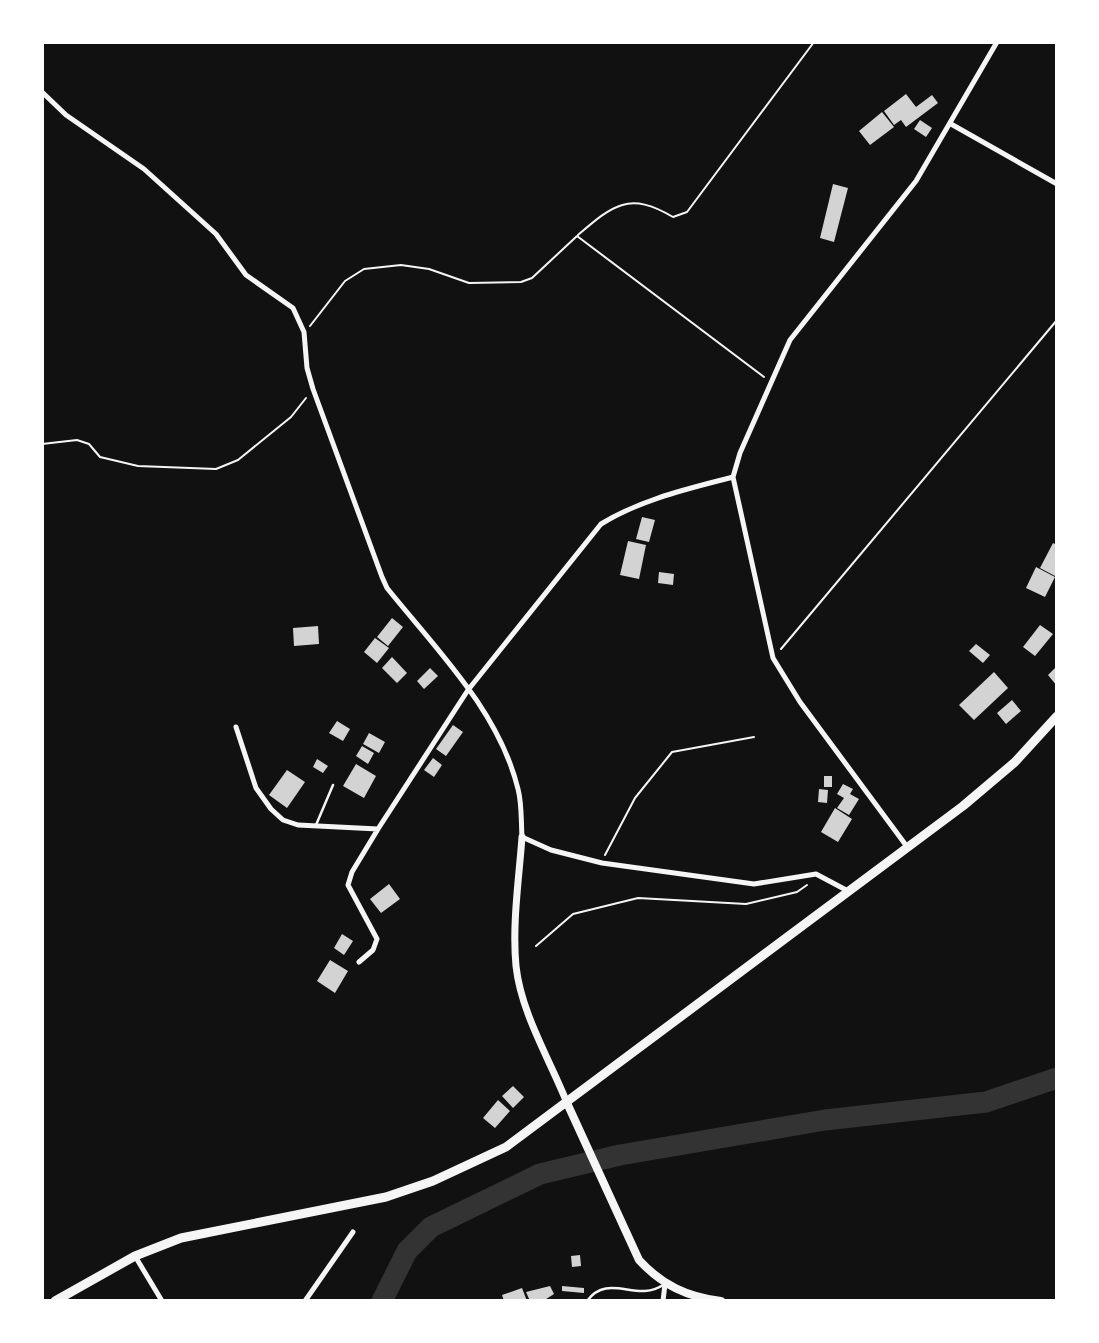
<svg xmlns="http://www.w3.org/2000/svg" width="1099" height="1343" font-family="'Work Sans',sans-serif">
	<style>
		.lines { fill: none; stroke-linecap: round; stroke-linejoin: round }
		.river { stroke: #333; stroke-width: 21 }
		.building { fill: #d3d3d3 }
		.path { stroke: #f5f5f5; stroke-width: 2 }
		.service { stroke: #f5f5f5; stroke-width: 2.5 }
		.minor { stroke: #f5f5f5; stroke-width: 5 }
		.tertiary { stroke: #f5f5f5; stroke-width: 7 }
		.secondary { stroke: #f5f5f5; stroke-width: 8 }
		.trunk { stroke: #f5f5f5; stroke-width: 9 }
	</style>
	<rect width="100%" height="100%" fill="#111"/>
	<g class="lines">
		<path class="river" d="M 382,1301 L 407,1251 L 431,1227 L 540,1174 L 620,1155 L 825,1120 L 986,1102 L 1057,1078"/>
	</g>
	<path class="building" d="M 906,94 L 916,107 L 932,95 L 938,103 L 906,127 L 901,120 L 894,125 L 884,111 Z
		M 882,112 L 894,127 L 870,145 L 859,131 Z
		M 920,120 L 932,128 L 926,137 L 914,129 Z
		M 833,184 L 848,188 L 834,242 L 820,238 Z
		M 642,517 L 655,520 L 649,542 L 636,539 Z
		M 628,541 L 646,545 L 639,579 L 620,575 Z
		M 1053,543 L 1057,545 L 1055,576 L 1040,568 Z
		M 1036,567 L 1055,577 L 1045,597 L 1026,588 Z
		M 659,572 L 674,574 L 673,585 L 658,583 Z
		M 392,618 L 403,627 L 388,646 L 377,637 Z
		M 1040,625 L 1053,634 L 1035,656 L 1023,647 Z
		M 318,626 L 319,644 L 294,646 L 293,628 Z
		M 375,638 L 389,648 L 377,663 L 364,652 Z
		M 976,644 L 990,655 L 983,663 L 969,651 Z
		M 392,657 L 407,673 L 397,683 L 382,668 Z
		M 1057,666 L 1057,686 L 1048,675 Z
		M 430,668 L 438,676 L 424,689 L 417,681 Z
		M 994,672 L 1008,688 L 974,720 L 959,705 Z
		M 1012,700 L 1021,711 L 1006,724 L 997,713 Z
		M 337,721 L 350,729 L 343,741 L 329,733 Z
		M 453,725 L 463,732 L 446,756 L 436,749 Z
		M 369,733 L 385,742 L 379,753 L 363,744 Z
		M 362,746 L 374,753 L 368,764 L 356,756 Z
		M 433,758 L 442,765 L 434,777 L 424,770 Z
		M 317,759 L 328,766 L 323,773 L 313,767 Z
		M 356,764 L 376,776 L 364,798 L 343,786 Z
		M 287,770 L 305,782 L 287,808 L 269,795 Z
		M 824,776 L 832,776 L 832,787 L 824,787 Z
		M 843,784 L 853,789 L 850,794 L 859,799 L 849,815 L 837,808 L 844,798 L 837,794 Z
		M 819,789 L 828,790 L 827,803 L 818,802 Z
		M 835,808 L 852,819 L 838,842 L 821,832 Z
		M 389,884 L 400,899 L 381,913 L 370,899 Z
		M 342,934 L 353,941 L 344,955 L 334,948 Z
		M 330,960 L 348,971 L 335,993 L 317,981 Z
		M 513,1086 L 524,1097 L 513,1108 L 502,1096 Z
		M 498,1100 L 510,1111 L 495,1128 L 483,1118 Z
		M 580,1255 L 581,1266 L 572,1267 L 571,1256 Z
		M 550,1286 L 554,1294 L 543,1301 L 530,1301 L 526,1292 Z
		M 562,1286 L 584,1288 L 584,1293 L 562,1291 Z
		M 522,1288 L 527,1301 L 504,1301 L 502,1295 Z"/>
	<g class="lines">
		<path class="path" d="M 578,235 C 613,205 629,191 673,217 L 687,212 L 814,42
			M 310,326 L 345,281 L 364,269 L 401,265 L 429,269 L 469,283 L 521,282 L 532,278 L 577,236 L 764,377
			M 42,444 L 77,440 L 89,444 L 100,457 L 138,466 L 216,469 L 238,460 L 291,417 L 306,398
			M 781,649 L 1057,320
			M 605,855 L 635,798 L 672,752 L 754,737
			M 536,946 L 573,914 L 638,898 L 746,904 L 797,892 L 807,885"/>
		<path class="service" d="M 316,825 L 333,785
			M 587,1301 C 608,1272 637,1303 663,1285"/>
		<path class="minor" d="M 42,92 L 66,115 L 144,169 L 216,234 L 246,275 L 293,308 L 304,332 L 307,368 L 313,389 L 382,577 L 387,588 C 436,649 499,711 518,789 C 522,804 521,821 522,837 L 551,850 L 602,863 L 754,884 L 816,874 L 848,891
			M 951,124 L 1057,184
			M 236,727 L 256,788 L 271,809 L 283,820 L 298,825 L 378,829 L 468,690 L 601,524 C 642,499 687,489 733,477
			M 908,848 L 800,702 L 773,658 L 733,477 L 740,453 L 790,340 L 916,181 L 997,42
			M 359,962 L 373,950 L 377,939 L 348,885 L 352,872 L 378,829
			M 135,1256 L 162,1301
			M 305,1301 L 353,1232
			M 663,1301 L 665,1284"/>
		<path class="tertiary" d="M 522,837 C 519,879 512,924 516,966 C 521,1013 550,1060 567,1103"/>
		<path class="secondary" d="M 567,1103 L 639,1260 C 662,1285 687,1297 721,1301"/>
		<path class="trunk" d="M 55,1301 L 135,1256 L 181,1238 L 386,1197 L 433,1181 L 506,1147 L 963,806 L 1015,762 L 1057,716"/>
	</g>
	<rect width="1099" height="1343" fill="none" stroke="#ffffff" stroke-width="88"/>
</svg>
